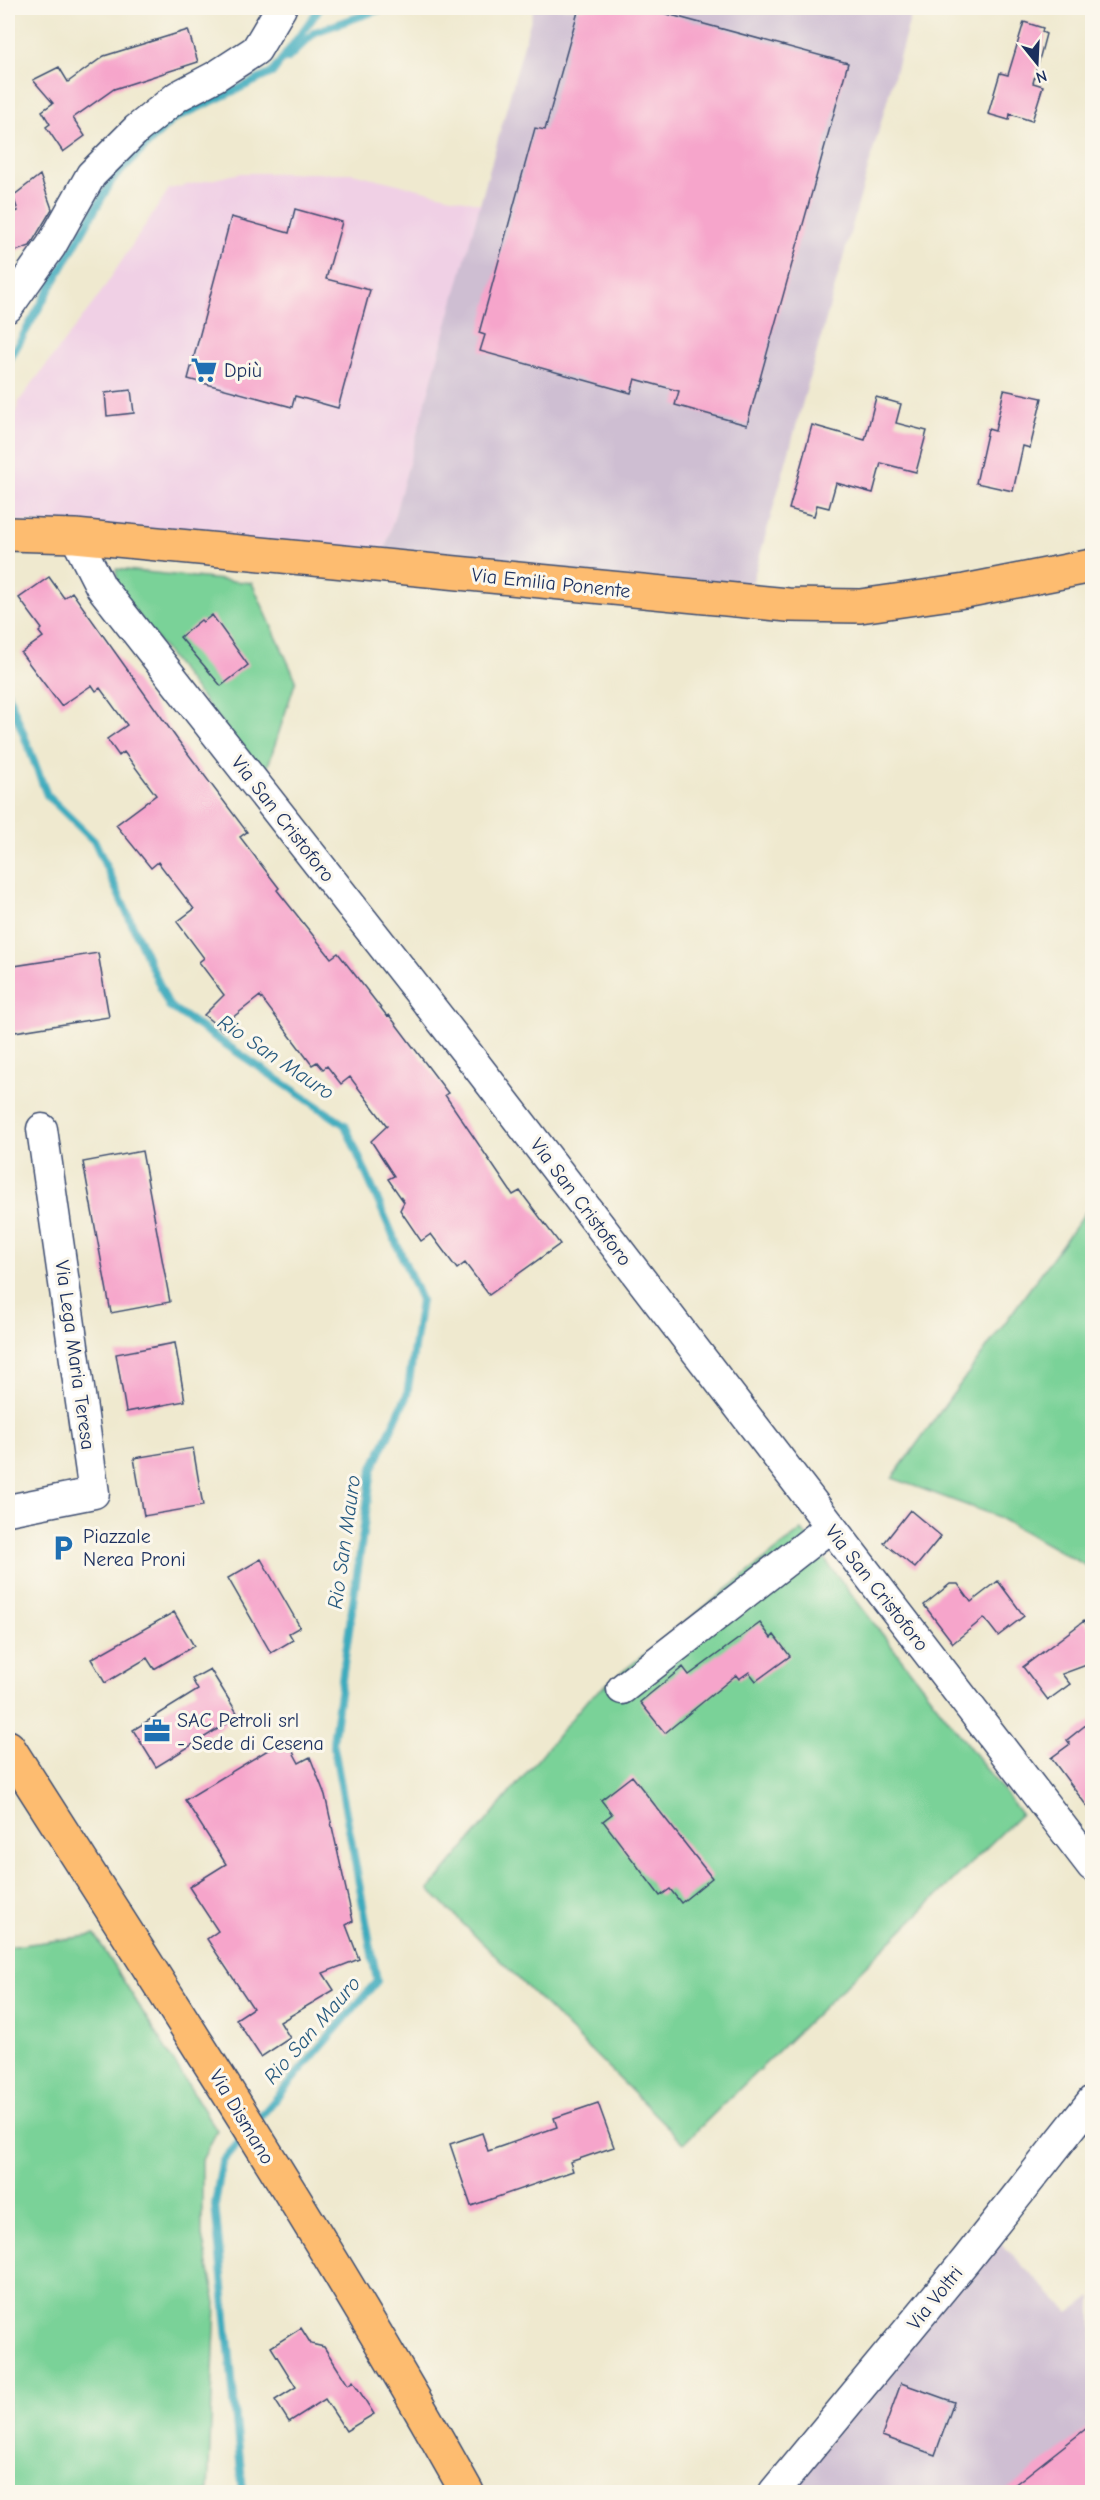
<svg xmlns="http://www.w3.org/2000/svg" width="1100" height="2500" font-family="'Comic Neue',sans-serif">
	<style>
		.built { fill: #f0d0e5 }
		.industrial { fill: #cebed2 }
		.green { fill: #7ad298; stroke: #4a807b; stroke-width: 1.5 }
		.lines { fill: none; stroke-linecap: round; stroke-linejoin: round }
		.stream { stroke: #3eabbd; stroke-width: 8 }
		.building { fill: #f6a5cb }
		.minor-casing { stroke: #3b4b6f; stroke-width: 33 }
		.major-casing { stroke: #3b4b6f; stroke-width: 36 }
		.minor { stroke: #fff; stroke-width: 30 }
		.major { stroke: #fdbc6f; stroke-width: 33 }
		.labels { text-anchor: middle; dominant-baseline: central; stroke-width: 6; stroke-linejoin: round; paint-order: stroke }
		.poi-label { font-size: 20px; fill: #1b2f5e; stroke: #fbf7ec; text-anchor: start }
		.street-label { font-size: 20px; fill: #1b2f5e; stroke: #fbf7ec }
		.water-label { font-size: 21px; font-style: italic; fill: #275a7f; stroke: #fbf7ec }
	</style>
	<rect width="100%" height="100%" fill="#fbf7ec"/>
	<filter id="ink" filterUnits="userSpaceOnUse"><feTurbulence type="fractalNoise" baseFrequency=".0167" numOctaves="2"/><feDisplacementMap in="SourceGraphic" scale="12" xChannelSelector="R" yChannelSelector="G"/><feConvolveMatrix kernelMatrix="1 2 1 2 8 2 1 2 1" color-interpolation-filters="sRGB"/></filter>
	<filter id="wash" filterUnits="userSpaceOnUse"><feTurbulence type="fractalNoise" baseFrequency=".008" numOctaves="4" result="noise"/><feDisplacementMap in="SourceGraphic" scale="24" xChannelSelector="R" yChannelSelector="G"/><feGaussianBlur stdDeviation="1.35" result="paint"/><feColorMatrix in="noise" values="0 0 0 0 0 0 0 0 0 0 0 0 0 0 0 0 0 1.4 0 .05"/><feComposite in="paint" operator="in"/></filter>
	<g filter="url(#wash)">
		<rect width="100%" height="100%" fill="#efe9cf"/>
		<path class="built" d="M 241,173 L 352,173 L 481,204 L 384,554 L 8,520 L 8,440 L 19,401 L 98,297 L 169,189 Z"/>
		<path class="industrial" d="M 534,8 L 913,8 L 750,591 L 384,554 Z
			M 995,2238 L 1069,2313 L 1092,2296 L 1092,2492 L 788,2492 Z"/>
		<path class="green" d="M 116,569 L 252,583 L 296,680 L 264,778 L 118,589 Z
			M 1092,1203 L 1092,1569 L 996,1516 L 892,1478 Z
			M 802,1530 L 1021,1814 L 684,2143 L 429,1890 L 588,1699 Z
			M 95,1935 L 217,2131 L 202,2160 L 202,2236 L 216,2303 L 208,2492 L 8,2492 L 8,1947 Z"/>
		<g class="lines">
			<path class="stream" d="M 287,59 L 315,32 L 384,8
				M 8,362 L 112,180 L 172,120 L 272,73 L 320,8
				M 8,694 L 47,795 L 95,842 L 169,1006 L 345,1125 L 421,1300 L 407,1395 L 372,1470 L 333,1742 L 377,1981 L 255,2123
				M 243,2492 L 215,2205 L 222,2162 L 246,2134"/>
		</g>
		<g id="blocks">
			<path class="building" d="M 579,8 L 645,8 L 848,63 L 747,425 L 675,405 L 679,391 L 635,379 L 631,393 L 480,351 L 485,335 L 479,333 L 535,128 L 545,130 Z
				M 1024,22 L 1043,28 L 1042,32 L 1046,34 L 1033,83 L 1043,86 L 1032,121 L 1010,114 L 1009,120 L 988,114 L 1000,73 L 1008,75 Z
				M 188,30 L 198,62 L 114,89 L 73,118 L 85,136 L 63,152 L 46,127 L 50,124 L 42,111 L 53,103 L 33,80 L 59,67 L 68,82 L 104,56 Z
				M 40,175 L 52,209 L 30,246 L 16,251 L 8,225 L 8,215 L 18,211 L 13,196 Z
				M 295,209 L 342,222 L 326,279 L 370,290 L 338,408 L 295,396 L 292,407 L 188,379 L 231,217 L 289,233 Z
				M 131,390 L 134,413 L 107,416 L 105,393 Z
				M 1004,390 L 1042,398 L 1030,448 L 1023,446 L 1013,491 L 976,483 L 988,429 L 995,431 Z
				M 876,397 L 901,404 L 896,423 L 927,431 L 916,472 L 881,463 L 873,493 L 836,483 L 829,508 L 817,505 L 814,516 L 789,509 L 812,425 L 865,440 Z
				M 49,577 L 64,598 L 72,592 L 177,739 L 247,832 L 240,837 L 279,888 L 277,890 L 331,958 L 338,953 L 387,1016 L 389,1015 L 448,1093 L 445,1095 L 513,1195 L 520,1191 L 560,1244 L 489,1295 L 465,1263 L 457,1269 L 431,1234 L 421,1241 L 400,1210 L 404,1202 L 388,1179 L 394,1176 L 371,1141 L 387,1126 L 350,1077 L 341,1084 L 327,1066 L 323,1069 L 317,1062 L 312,1065 L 260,996 L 232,1018 L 222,1030 L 204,1015 L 224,995 L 199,962 L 204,958 L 177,922 L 194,909 L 158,862 L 151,868 L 116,825 L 156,795 L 124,752 L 119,756 L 107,739 L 127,725 L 100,688 L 96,691 L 92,685 L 61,706 L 21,653 L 43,637 L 39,632 L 42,629 L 19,598 Z
				M 212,615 L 248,665 L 221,686 L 180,637 L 201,620 L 203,622 Z
				M 98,953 L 109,1017 L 8,1033 L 8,967 Z
				M 142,1151 L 170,1302 L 111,1313 L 83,1162 Z
				M 175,1343 L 185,1401 L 126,1412 L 116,1354 Z
				M 193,1448 L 203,1506 L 144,1516 L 134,1458 Z
				M 910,1510 L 941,1536 L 915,1568 L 884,1543 Z
				M 261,1559 L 300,1627 L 289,1633 L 293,1640 L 271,1653 L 228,1578 Z
				M 998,1581 L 1024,1616 L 998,1636 L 984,1618 L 953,1643 L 924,1605 L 950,1584 L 958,1584 L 971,1602 Z
				M 174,1612 L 194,1646 L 154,1669 L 147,1658 L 105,1683 L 91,1659 Z
				M 1084,1621 L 1092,1632 L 1092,1663 L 1062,1674 L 1070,1684 L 1048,1700 L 1023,1667 Z
				M 760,1623 L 771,1638 L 774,1635 L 790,1656 L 756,1681 L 749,1672 L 739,1679 L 736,1675 L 665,1733 L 640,1702 L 683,1667 L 689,1675 Z
				M 210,1669 L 239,1716 L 156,1767 L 133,1730 L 198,1690 L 192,1679 Z
				M 1092,1720 L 1092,1813 L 1051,1758 L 1070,1744 L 1067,1740 Z
				M 286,1739 L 299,1763 L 310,1757 L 325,1795 L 353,1921 L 346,1925 L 359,1959 L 323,1973 L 334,1990 L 280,2022 L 290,2038 L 261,2057 L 236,2019 L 253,2008 L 207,1939 L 218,1931 L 189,1887 L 226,1864 L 185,1800 Z
				M 632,1776 L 712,1878 L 681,1903 L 670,1889 L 660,1896 L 603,1821 L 612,1814 L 601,1800 Z
				M 598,2103 L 614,2147 L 570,2162 L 573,2171 L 471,2206 L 450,2144 L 482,2133 L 488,2151 L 557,2127 L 554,2118 Z
				M 301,2328 L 311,2344 L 324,2347 L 348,2385 L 353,2381 L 374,2414 L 346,2431 L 325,2399 L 289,2422 L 275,2400 L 296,2387 L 271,2347 Z
				M 901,2383 L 954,2402 L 935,2455 L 882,2436 Z
				M 1092,2424 L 1092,2493 L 1004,2493 Z"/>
		</g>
	</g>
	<g filter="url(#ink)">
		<use href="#blocks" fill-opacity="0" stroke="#3b4b6f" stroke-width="1.5"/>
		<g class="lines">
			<g class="minor-casing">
				<path id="minor" d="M 8,307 L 51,246 L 91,175 L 137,129 L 178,96 L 216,76 L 256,50 L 281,8
					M 75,536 L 101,587 L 470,1057 L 1092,1866
					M 8,1510 L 94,1493 L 42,1129
					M 622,1689 L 830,1527
					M 774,2492 L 966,2260 L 1092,2101"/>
			</g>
			<g class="major-casing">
				<path id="major" d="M 8,534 L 75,536 L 788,605 L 860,606 L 965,591 L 1092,566
					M 8,1747 C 165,1993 325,2238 467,2492"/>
			</g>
			<use href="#minor" class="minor"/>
			<use href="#major" class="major"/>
		</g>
	</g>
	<defs>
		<g id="supermarket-bare" transform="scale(2.07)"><path d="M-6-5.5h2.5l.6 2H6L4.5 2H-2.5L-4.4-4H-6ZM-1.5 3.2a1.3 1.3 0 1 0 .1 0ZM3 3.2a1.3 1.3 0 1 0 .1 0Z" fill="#1f6fb2" stroke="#fbf7ec" stroke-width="2.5" paint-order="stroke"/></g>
		<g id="parking-bare" transform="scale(2.07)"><path d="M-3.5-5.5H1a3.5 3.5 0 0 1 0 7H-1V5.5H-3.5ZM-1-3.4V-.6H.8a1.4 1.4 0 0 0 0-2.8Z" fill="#1f6fb2" stroke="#fbf7ec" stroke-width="2.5" paint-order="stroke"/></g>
		<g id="office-bare" transform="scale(2.07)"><path d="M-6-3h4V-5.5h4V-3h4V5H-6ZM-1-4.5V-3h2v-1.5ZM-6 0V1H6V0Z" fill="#1f6fb2" stroke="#fbf7ec" stroke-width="2.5" paint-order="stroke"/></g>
	</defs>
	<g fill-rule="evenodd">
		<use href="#supermarket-bare" x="204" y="370"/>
		<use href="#parking-bare" x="63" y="1548"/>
		<use href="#office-bare" x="157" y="1731"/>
	</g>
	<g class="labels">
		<g class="poi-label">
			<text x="224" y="370">Dpiù</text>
			<text x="83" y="1536">Piazzale<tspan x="83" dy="23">Nerea Proni</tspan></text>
			<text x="177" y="1720">SAC Petroli srl<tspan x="177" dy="23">- Sede di Cesena</tspan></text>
		</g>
		<g class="street-label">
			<text transform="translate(551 583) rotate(6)">Via Emilia Ponente</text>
			<text transform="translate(283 819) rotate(52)">Via San Cristoforo</text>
			<text transform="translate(581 1202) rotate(53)">Via San Cristoforo</text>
			<text transform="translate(75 1355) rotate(82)">Via Lega Maria Teresa</text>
			<text transform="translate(877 1588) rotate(52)">Via San Cristoforo</text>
			<text transform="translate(242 2117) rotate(59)">Via Dismano</text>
			<text transform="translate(935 2298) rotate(-51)">Via Voltri</text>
		</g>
		<g class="water-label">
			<text transform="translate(276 1057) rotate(34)">Rio San Mauro</text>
			<text transform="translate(344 1542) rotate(-82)">Rio San Mauro</text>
			<text transform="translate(312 2030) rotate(-49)">Rio San Mauro</text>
		</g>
	</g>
	<rect width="1100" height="2500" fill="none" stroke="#fbf7ec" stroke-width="30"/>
	<g transform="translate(1037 63) rotate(162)" stroke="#fbf7ec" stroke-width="4.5" paint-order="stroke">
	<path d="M0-4.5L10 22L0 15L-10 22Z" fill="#1b2f5e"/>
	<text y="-9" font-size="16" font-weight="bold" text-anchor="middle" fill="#1b2f5e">N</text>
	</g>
</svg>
